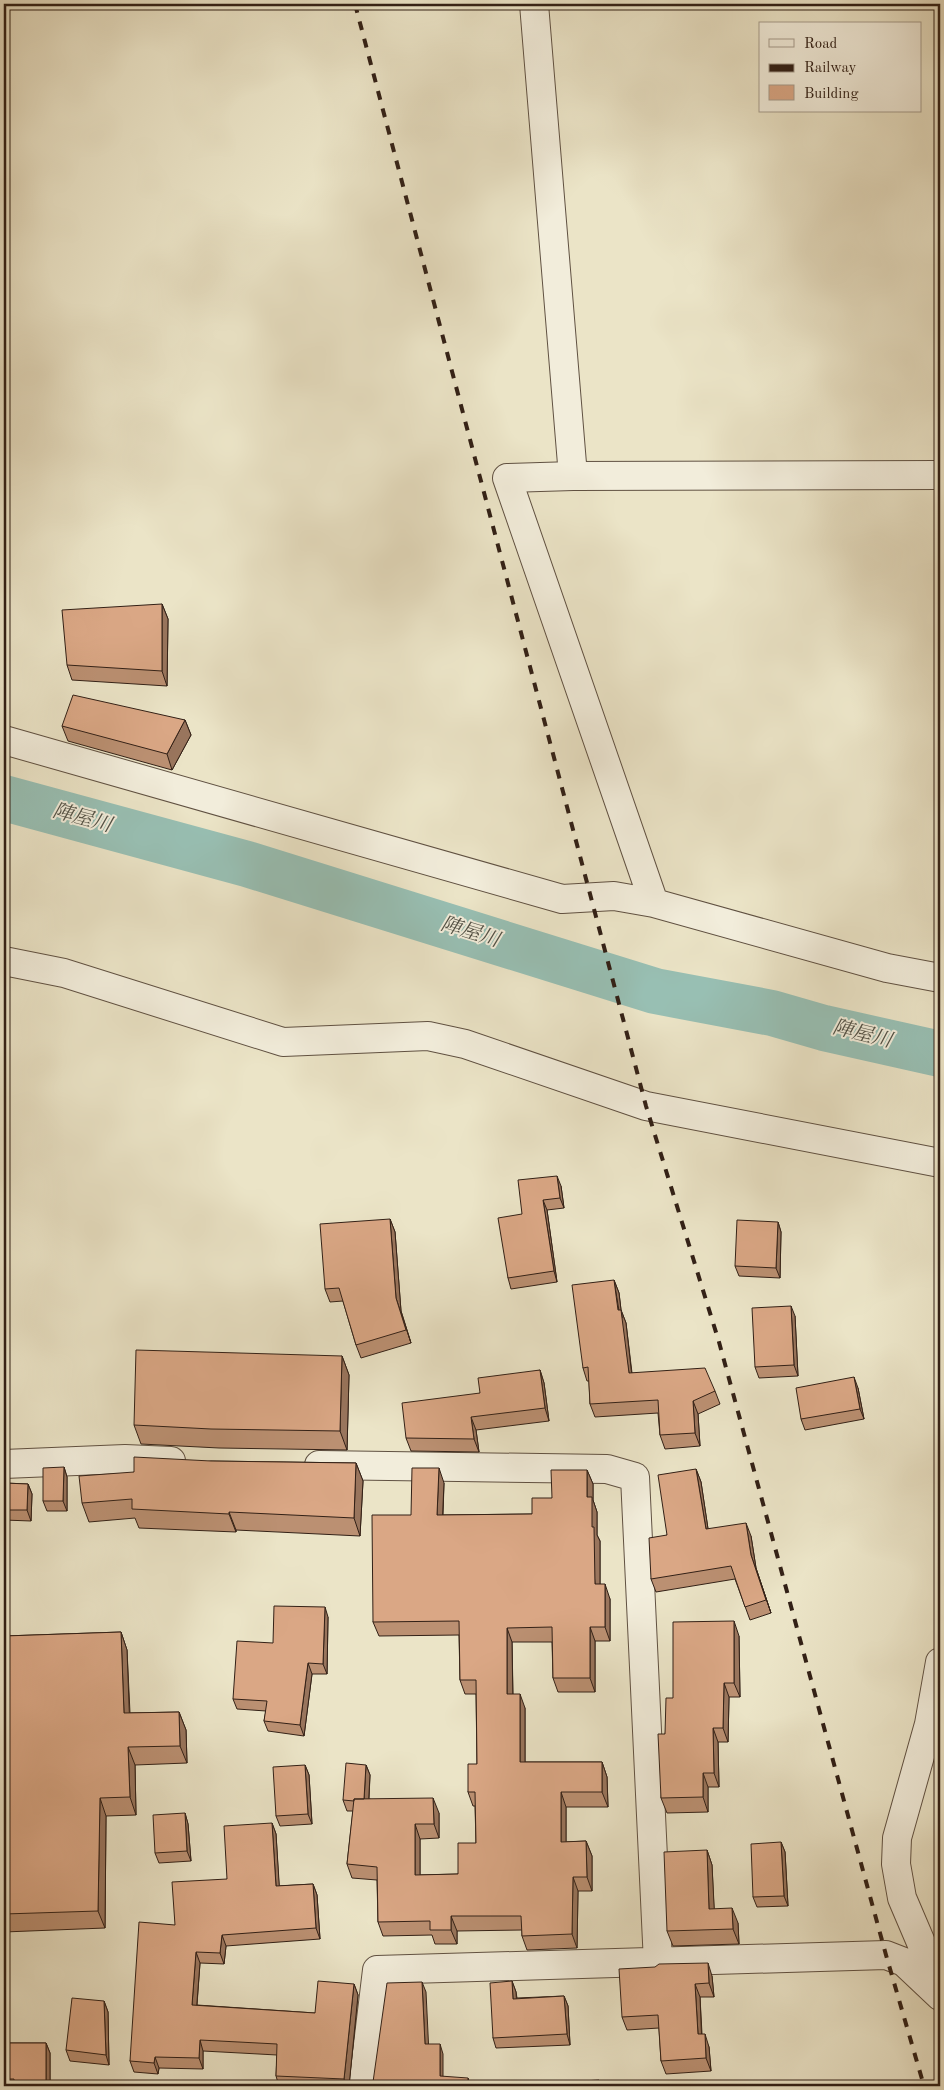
<svg xmlns="http://www.w3.org/2000/svg" width="944" height="2090" font-family="'Old Standard TT','Noto Serif JP',serif">
	<style>
		.lines { fill: none; stroke-linecap: round; stroke-linejoin: round }
		.river { stroke: #98bfb3; stroke-width: 46 }
		.minor-casing { stroke: #605142; stroke-width: 30 }
		.minor { stroke: #f2eddb; stroke-width: 28 }
		.rail { stroke: #322016; stroke-width: 4; stroke-dasharray: 9 9; stroke-linecap: butt }
		.wall { fill: #bb9072; stroke: #322016 }
		.shaded-wall { fill: #99755d; stroke: #322016 }
		.building { fill: #daa785; stroke: #322016 }
		.labels { text-anchor: middle; dominant-baseline: central; stroke-width: 4; stroke-linejoin: round; paint-order: stroke }
		.water-label { font-size: 20px; font-style: italic; fill: #515045; stroke: #f2eddb }
	</style>
	<rect width="100%" height="100%" fill="#ebe4c7"/>
	<filter id="stains"><feTurbulence type="fractalNoise" baseFrequency=".004" numOctaves="4"/><feColorMatrix values="0 0 0 0 .2 0 0 0 0 .09 0 0 0 0 .02 0 0 0 .5 -.17"/></filter>
	<radialGradient id="worn" r=".72"><stop offset=".6" stop-color="#630" stop-opacity="0"/><stop offset="1" stop-color="#630" stop-opacity=".3"/></radialGradient>
	<g class="lines">
		<path class="river" d="M 4,798 L 247,864 L 655,991 L 772,1013 L 824,1028 L 940,1054"/>
		<g class="minor-casing">
			<path id="minor" d="M 534,4 L 573,476 L 940,475
				M 573,476 L 507,478 L 654,903 L 887,968 L 940,978
				M 4,740 L 562,899 L 614,896 L 654,903
				M 4,961 L 64,973 L 283,1042 L 428,1036 L 465,1044 L 646,1106 L 940,1163
				M 4,1464 L 125,1459 L 171,1461
				M 319,1465 L 607,1469 L 635,1477 L 658,1963
				M 940,1662 L 929,1724 L 897,1838 L 896,1864 L 902,1898 L 940,1987
				M 363,2086 L 377,1970 L 886,1955 L 904,1962 L 940,1996"/>
		</g>
		<use href="#minor" class="minor"/>
		<path class="rail" d="M 355,4 L 646,1106 L 719,1342 L 886,1955 L 924,2086"/>
	</g>
	<path class="wall" d="M 162,604 L 168,619 L 167,686 L 72,680 L 67,665 Z
		M 185,720 L 191,735 L 172,770 L 68,741 L 62,726 Z
		M 561,1186 L 564,1208 L 547,1210 L 557,1282 L 511,1289 L 508,1278 L 522,1214 Z
		M 390,1219 L 395,1232 L 401,1311 L 411,1343 L 361,1358 L 356,1345 L 343,1301 L 330,1302 L 325,1289 Z
		M 778,1222 L 781,1232 L 780,1278 L 739,1276 L 735,1266 Z
		M 614,1280 L 619,1293 L 621,1310 L 626,1323 L 632,1373 L 715,1391 L 720,1404 L 698,1414 L 700,1446 L 665,1449 L 660,1435 L 658,1413 L 595,1417 L 590,1404 L 589,1381 L 587,1381 L 583,1368 Z
		M 795,1316 L 798,1376 L 759,1378 L 755,1367 Z
		M 342,1356 L 349,1375 L 347,1450 L 219,1448 L 141,1444 L 134,1425 Z
		M 540,1370 L 544,1383 L 549,1421 L 476,1430 L 479,1452 L 411,1451 L 406,1438 L 480,1393 Z
		M 858,1388 L 864,1419 L 805,1430 L 801,1419 Z
		M 211,1461 L 356,1463 L 363,1481 L 360,1536 L 236,1530 L 236,1532 L 139,1528 L 135,1518 L 89,1522 L 82,1503 L 134,1472 Z
		M 64,1467 L 67,1477 L 67,1511 L 47,1511 L 43,1501 Z
		M 696,1469 L 701,1482 L 708,1529 L 751,1536 L 756,1568 L 771,1613 L 750,1620 L 735,1579 L 656,1592 L 651,1579 L 667,1535 Z
		M 587,1470 L 593,1484 L 593,1500 L 597,1512 L 597,1535 L 600,1541 L 600,1584 L 610,1599 L 610,1641 L 595,1641 L 595,1692 L 558,1692 L 553,1678 L 552,1642 L 512,1642 L 513,1694 L 525,1708 L 525,1762 L 602,1762 L 607,1777 L 608,1807 L 566,1807 L 566,1842 L 586,1841 L 592,1856 L 592,1891 L 578,1891 L 577,1948 L 527,1950 L 522,1936 L 522,1930 L 457,1931 L 457,1944 L 435,1944 L 432,1935 L 383,1936 L 378,1922 L 377,1880 L 352,1878 L 347,1864 L 353,1811 L 347,1811 L 343,1800 L 366,1765 L 370,1775 L 369,1799 L 439,1813 L 439,1838 L 420,1839 L 420,1875 L 458,1874 L 476,1843 L 475,1806 L 473,1806 L 468,1792 L 477,1764 L 476,1694 L 465,1694 L 460,1680 L 459,1635 L 379,1636 L 373,1622 L 411,1515 L 444,1483 L 443,1515 L 532,1514 Z
		M 4,1483 L 28,1484 L 32,1494 L 31,1521 L 4,1520 Z
		M 328,1617 L 327,1674 L 312,1674 L 304,1736 L 268,1731 L 264,1721 L 266,1711 L 237,1709 L 233,1699 L 273,1643 Z
		M 121,1632 L 127,1650 L 130,1713 L 179,1712 L 186,1730 L 187,1763 L 135,1765 L 136,1815 L 106,1816 L 105,1928 L 4,1932 L 4,1636 Z
		M 739,1636 L 740,1697 L 729,1697 L 728,1742 L 718,1742 L 719,1787 L 708,1787 L 708,1812 L 667,1813 L 661,1798 L 665,1734 L 673,1698 Z
		M 305,1765 L 309,1775 L 312,1824 L 280,1826 L 276,1816 Z
		M 185,1813 L 188,1824 L 191,1861 L 159,1863 L 155,1853 Z
		M 272,1823 L 276,1834 L 279,1886 L 313,1884 L 317,1895 L 320,1939 L 226,1946 L 224,1964 L 200,1963 L 197,2005 L 315,2013 L 354,1984 L 358,1995 L 349,2086 L 279,2086 L 276,2076 L 277,2055 L 203,2051 L 203,2069 L 159,2068 L 158,2074 L 134,2072 L 130,2061 L 175,1925 L 227,1879 Z
		M 781,1842 L 785,1852 L 788,1906 L 757,1907 L 753,1897 Z
		M 707,1850 L 712,1865 L 714,1909 L 738,1923 L 739,1944 L 673,1946 L 667,1931 Z
		M 712,1976 L 714,1997 L 700,1997 L 702,2034 L 709,2047 L 711,2071 L 666,2074 L 661,2061 L 659,2028 L 627,2030 L 622,2017 Z
		M 512,1981 L 516,1992 L 517,1998 L 564,1996 L 568,2006 L 570,2045 L 496,2048 L 493,2038 Z
		M 104,2001 L 108,2012 L 109,2065 L 70,2061 L 66,2050 Z
		M 4,2043 L 46,2043 L 50,2053 L 50,2086 L 4,2086 Z"/>
	<path class="shaded-wall" d="M 162,604 L 168,619 L 167,686 L 162,671 Z
		M 185,720 L 191,735 L 172,770 L 167,754 Z
		M 557,1176 L 561,1186 L 564,1208 L 560,1198 Z
		M 543,1200 L 547,1210 L 557,1282 L 554,1271 Z
		M 390,1219 L 395,1232 L 401,1311 L 411,1343 L 396,1298 Z
		M 778,1222 L 781,1232 L 780,1278 L 776,1268 Z
		M 614,1280 L 619,1293 L 622,1318 L 621,1310 L 626,1323 L 633,1386 L 629,1373 Z
		M 791,1306 L 795,1316 L 798,1376 L 794,1365 Z
		M 342,1356 L 349,1375 L 347,1450 L 340,1431 Z
		M 540,1370 L 544,1383 L 549,1421 L 545,1408 Z
		M 854,1377 L 858,1388 L 864,1419 L 860,1409 Z
		M 693,1401 L 698,1414 L 700,1446 L 695,1433 Z
		M 471,1417 L 476,1430 L 479,1452 L 474,1439 Z
		M 356,1463 L 363,1481 L 360,1536 L 354,1518 Z
		M 64,1467 L 67,1477 L 67,1511 L 63,1501 Z
		M 439,1468 L 444,1483 L 442,1529 L 437,1515 Z
		M 696,1469 L 701,1482 L 710,1542 L 706,1529 Z
		M 587,1470 L 593,1484 L 593,1500 L 597,1512 L 597,1535 L 600,1541 L 600,1599 L 595,1584 L 587,1497 Z
		M 28,1484 L 32,1494 L 31,1521 L 27,1510 Z
		M 229,1512 L 236,1530 L 236,1532 L 229,1514 Z
		M 746,1523 L 751,1536 L 756,1568 L 771,1613 L 751,1555 Z
		M 605,1584 L 610,1599 L 610,1641 L 605,1627 Z
		M 325,1607 L 328,1617 L 327,1674 L 323,1664 Z
		M 734,1621 L 739,1636 L 740,1697 L 734,1683 Z
		M 590,1627 L 595,1641 L 595,1692 L 590,1678 Z
		M 507,1628 L 512,1642 L 513,1708 L 507,1694 Z
		M 121,1632 L 127,1650 L 130,1731 L 124,1713 Z
		M 308,1663 L 312,1674 L 304,1736 L 300,1725 Z
		M 724,1683 L 729,1697 L 728,1742 L 723,1728 Z
		M 520,1694 L 525,1708 L 525,1777 L 520,1762 Z
		M 179,1712 L 186,1730 L 187,1763 L 180,1746 Z
		M 713,1728 L 718,1742 L 719,1787 L 714,1773 Z
		M 128,1747 L 135,1765 L 136,1815 L 130,1797 Z
		M 602,1762 L 607,1777 L 608,1807 L 602,1792 Z
		M 305,1765 L 309,1775 L 312,1824 L 308,1814 Z
		M 366,1765 L 370,1775 L 368,1812 L 364,1802 Z
		M 703,1773 L 708,1787 L 708,1812 L 703,1797 Z
		M 561,1792 L 566,1807 L 566,1856 L 561,1842 Z
		M 100,1798 L 106,1816 L 105,1928 L 98,1911 Z
		M 433,1798 L 439,1813 L 439,1838 L 434,1824 Z
		M 185,1813 L 188,1824 L 191,1861 L 187,1851 Z
		M 272,1823 L 276,1834 L 280,1897 L 276,1886 Z
		M 415,1824 L 420,1839 L 420,1889 L 415,1875 Z
		M 586,1841 L 592,1856 L 592,1891 L 587,1877 Z
		M 781,1842 L 785,1852 L 788,1906 L 784,1896 Z
		M 707,1850 L 712,1865 L 715,1924 L 709,1909 Z
		M 573,1877 L 578,1891 L 577,1948 L 572,1934 Z
		M 313,1884 L 317,1895 L 320,1939 L 316,1928 Z
		M 732,1908 L 738,1923 L 739,1944 L 733,1929 Z
		M 451,1916 L 457,1931 L 457,1944 L 451,1930 Z
		M 222,1935 L 226,1946 L 224,1964 L 220,1953 Z
		M 196,1952 L 200,1963 L 196,2015 L 192,2005 Z
		M 708,1963 L 712,1976 L 714,1997 L 709,1983 Z
		M 512,1981 L 516,1992 L 517,2009 L 513,1999 Z
		M 422,1982 L 426,1992 L 429,2054 L 425,2044 Z
		M 354,1984 L 358,1995 L 349,2086 L 347,2086 L 344,2079 Z
		M 695,1984 L 700,1997 L 702,2047 L 698,2034 Z
		M 564,1996 L 568,2006 L 570,2045 L 567,2034 Z
		M 104,2001 L 108,2012 L 109,2065 L 106,2055 Z
		M 705,2034 L 709,2047 L 711,2071 L 706,2058 Z
		M 200,2040 L 203,2051 L 203,2069 L 199,2058 Z
		M 46,2043 L 50,2053 L 50,2086 L 46,2086 Z
		M 440,2044 L 443,2054 L 443,2086 L 440,2076 Z
		M 155,2057 L 159,2068 L 158,2074 L 154,2063 Z
		M 468,2078 L 471,2086 L 468,2086 Z"/>
	<path class="building" d="M 162,604 L 162,671 L 67,665 L 62,610 Z
		M 73,695 L 185,720 L 167,754 L 62,726 Z
		M 557,1176 L 560,1198 L 543,1200 L 554,1271 L 508,1278 L 498,1218 L 522,1214 L 518,1180 Z
		M 390,1219 L 396,1298 L 406,1330 L 356,1345 L 339,1288 L 325,1289 L 320,1224 Z
		M 737,1220 L 778,1222 L 776,1268 L 735,1266 Z
		M 614,1280 L 618,1310 L 621,1310 L 629,1373 L 705,1368 L 715,1391 L 693,1401 L 695,1433 L 660,1435 L 658,1400 L 590,1404 L 588,1367 L 583,1368 L 572,1285 Z
		M 791,1306 L 794,1365 L 755,1367 L 752,1308 Z
		M 136,1350 L 342,1356 L 340,1431 L 211,1429 L 134,1425 Z
		M 540,1370 L 545,1408 L 471,1417 L 474,1439 L 406,1438 L 402,1403 L 480,1393 L 478,1378 Z
		M 854,1377 L 860,1409 L 801,1419 L 796,1388 Z
		M 134,1457 L 211,1461 L 356,1463 L 354,1518 L 229,1512 L 229,1514 L 132,1509 L 132,1499 L 82,1503 L 79,1476 L 134,1472 Z
		M 64,1467 L 63,1501 L 43,1501 L 43,1468 Z
		M 412,1468 L 439,1468 L 437,1515 L 532,1514 L 532,1498 L 552,1498 L 551,1470 L 587,1470 L 587,1497 L 592,1497 L 592,1527 L 594,1527 L 595,1584 L 605,1584 L 605,1627 L 590,1627 L 590,1678 L 553,1678 L 552,1627 L 507,1628 L 507,1694 L 520,1694 L 520,1762 L 602,1762 L 602,1792 L 561,1792 L 561,1842 L 586,1841 L 587,1877 L 573,1877 L 572,1934 L 522,1936 L 521,1916 L 451,1916 L 451,1930 L 430,1930 L 430,1921 L 378,1922 L 377,1867 L 347,1864 L 354,1799 L 433,1798 L 434,1824 L 415,1824 L 415,1875 L 458,1874 L 458,1843 L 476,1843 L 475,1792 L 468,1792 L 468,1764 L 477,1764 L 476,1680 L 460,1680 L 459,1621 L 373,1622 L 372,1515 L 411,1515 Z
		M 696,1469 L 706,1529 L 746,1523 L 751,1555 L 766,1600 L 745,1607 L 731,1566 L 651,1579 L 649,1538 L 667,1535 L 658,1475 Z
		M 4,1483 L 28,1484 L 27,1510 L 4,1510 Z
		M 274,1606 L 325,1607 L 323,1664 L 308,1663 L 300,1725 L 264,1721 L 267,1701 L 233,1699 L 237,1641 L 273,1643 Z
		M 734,1621 L 734,1683 L 724,1683 L 723,1728 L 713,1728 L 714,1773 L 703,1773 L 703,1797 L 661,1798 L 658,1734 L 665,1734 L 666,1698 L 673,1698 L 673,1622 Z
		M 121,1632 L 124,1713 L 179,1712 L 180,1746 L 128,1747 L 130,1797 L 100,1798 L 98,1911 L 4,1914 L 4,1636 Z
		M 346,1763 L 366,1765 L 364,1799 L 354,1799 L 354,1801 L 343,1800 Z
		M 305,1765 L 308,1814 L 276,1816 L 273,1767 Z
		M 185,1813 L 187,1851 L 155,1853 L 153,1815 Z
		M 272,1823 L 276,1886 L 313,1884 L 316,1928 L 222,1935 L 220,1953 L 196,1952 L 192,2005 L 315,2013 L 318,1981 L 354,1984 L 344,2079 L 276,2076 L 277,2044 L 200,2040 L 199,2058 L 155,2057 L 154,2063 L 130,2061 L 139,1922 L 175,1925 L 172,1882 L 227,1879 L 224,1826 Z
		M 781,1842 L 784,1896 L 753,1897 L 751,1844 Z
		M 707,1850 L 709,1909 L 732,1908 L 733,1929 L 667,1931 L 664,1852 Z
		M 708,1963 L 709,1983 L 695,1984 L 698,2034 L 705,2034 L 706,2058 L 661,2061 L 658,2015 L 622,2017 L 619,1969 L 655,1967 L 659,1964 Z
		M 512,1981 L 513,1999 L 564,1996 L 567,2034 L 493,2038 L 490,1983 Z
		M 422,1982 L 425,2044 L 440,2044 L 440,2076 L 468,2078 L 468,2086 L 375,2086 L 376,2082 L 373,2082 L 387,1983 Z
		M 72,1998 L 104,2001 L 106,2055 L 66,2050 Z
		M 4,2043 L 46,2043 L 46,2086 L 14,2086 L 14,2079 L 4,2079 Z
		M 599,2080 L 599,2086 L 552,2086 L 551,2083 Z"/>
	<g class="labels">
		<g class="water-label">
			<text transform="translate(82 819) rotate(15)">陣屋川</text>
			<text transform="translate(470 933) rotate(17)">陣屋川</text>
			<text transform="translate(862 1035) rotate(14)">陣屋川</text>
		</g>
	</g>
	<rect width="944" height="2090" fill="none" stroke="#ebe4c7" stroke-width="20"/>
	<rect x="5" y="5" width="934" height="2080" fill="none" stroke="#322016" stroke-width="2.5"/>
	<rect x="10" y="10" width="924" height="2070" fill="none" stroke="#322016"/>
	<rect x="759" y="22" width="162" height="90" fill="#f2eddb" stroke="#a59b8c"/>
	<rect x="769" y="39" width="25" height="8" fill="#f2eddb" stroke="#a59b8c"/>
	<text x="804" y="48" font-size="15" fill="#322016">Road</text>
	<rect x="769" y="64" width="25" height="8" fill="#322016" stroke="#a59b8c"/>
	<text x="804" y="72" font-size="15" fill="#322016">Railway</text>
	<rect x="769" y="85" width="25" height="15" fill="#daa785" stroke="#a59b8c"/>
	<text x="804" y="98" font-size="15" fill="#322016">Building</text>
	<rect width="100%" height="100%" filter="url(#stains)"/>
	<rect width="100%" height="100%" fill="url(#worn)"/>
</svg>
